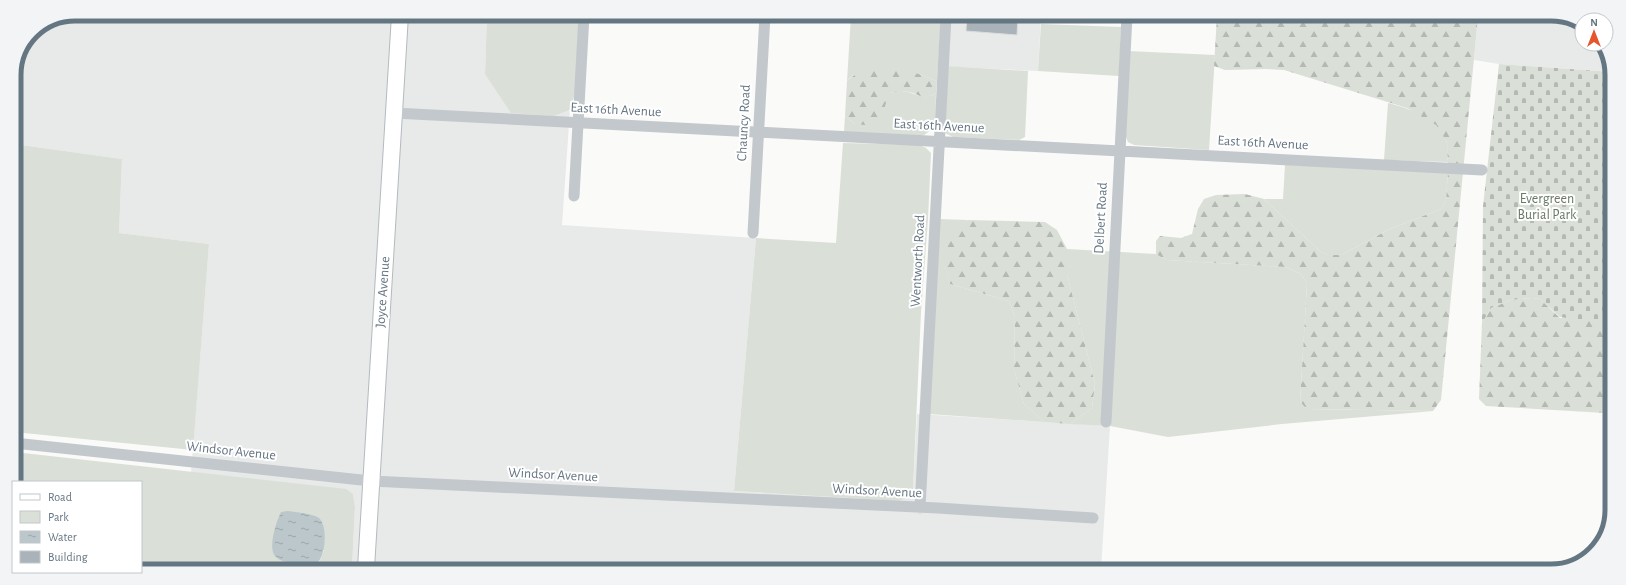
<svg xmlns="http://www.w3.org/2000/svg" width="1626" height="585" font-family="'Alegreya Sans',sans-serif">
	<style>
		.built { fill: #e8e9e9 }
		.green { fill: #dadfd7; fill-rule: evenodd }
		.forest { fill: url(#forest-firs) }
		.cemetery { fill: url(#cemetery-stones) }
		.water { fill: url(#water-ripples) }
		.building { fill: #aab3b9; stroke: #dcdcda }
		.lines { fill: none; stroke-linecap: round; stroke-linejoin: round }
		.secondary-casing { stroke: #b3babf; stroke-width: 18 }
		.street { stroke: #c3c8cc; stroke-width: 11 }
		.secondary { stroke: #fff; stroke-width: 16 }
		.labels { text-anchor: middle; dominant-baseline: central; stroke-width: 4; stroke-linejoin: round; paint-order: stroke }
		.street-label { font-size: 14px; fill: #657683; stroke: #fff }
		.park-label { font-size: 14px; fill: #687a64; stroke: #fff }
		.rim { fill: none; stroke: #657683; stroke-width: 5 }
	</style>
	<defs>
		<pattern id="forest-firs" width="22" height="20" patternUnits="userSpaceOnUse"><rect width="22" height="20" fill="#dadfd7"/><path d="M5 1l3.5 6h-7zM16 11l3.5 6h-7z" fill="#b4b9b4"/></pattern>
		<pattern id="cemetery-stones" width="16" height="16" patternUnits="userSpaceOnUse"><rect width="16" height="16" fill="#dadfd7"/><path d="M2 7V4a2 2 0 0 1 4 0v3zM10 15v-3a2 2 0 0 1 4 0v3z" fill="#b4b9b4"/></pattern>
		<pattern id="water-ripples" width="26" height="14" patternUnits="userSpaceOnUse"><rect width="26" height="14" fill="#bbc7cb"/><path d="M2 4q2-2 4 0t4 0M15 11q2-2 4 0t4 0" fill="none" stroke="#9ca6aa"/></pattern>
	</defs>
	<rect width="100%" height="100%" fill="#fafaf8"/>
	<path class="built" d="M 75,14 L 487,15 L 485,74 L 554,116 L 570,110 L 562,225 L 756,238 L 734,491 L 899,501 L 910,496 L 913,489 L 917,414 L 1110,426 L 1101,570 L 352,568 L 355,507 L 353,495 L 346,490 L 191,473 L 209,244 L 119,233 L 122,159 L 14,144 L 14,72 L 32,32 Z
		M 941,16 L 1041,16 L 1038,71 L 938,66 Z
		M 1478,17 L 1570,17 L 1582,26 L 1582,44 L 1602,44 L 1612,72 L 1499,64 L 1474,60 Z"/>
	<path class="green" d="M 487,15 L 579,15 L 576,90 L 570,110 L 554,116 L 511,113 L 485,74 Z
		M 851,16 L 941,16 L 937,81 L 916,73 L 853,75 L 847,81 Z
		M 1041,24 L 1121,27 L 1119,76 L 1038,71 Z
		M 1128,51 L 1215,55 L 1209,150 L 1134,145 L 1128,142 L 1125,134 Z
		M 946,66 L 1028,71 L 1025,137 L 1019,140 L 953,137 L 945,133 Z
		M 900,91 C 915,91 920,102 936,93 C 935,109 939,129 922,136 L 844,132 L 845,116 L 855,124 L 889,93 Z
		M 1388,103 C 1409,108 1441,119 1447,143 C 1448,149 1447,156 1448,162 L 1384,160 Z
		M 843,143 L 919,145 L 926,148 L 931,153 L 928,219 L 921,312 L 913,489 L 911,496 L 899,501 L 734,491 L 756,238 L 836,243 Z
		M 14,144 L 122,159 L 119,233 L 209,244 L 193,450 L 14,432 Z
		M 1285,165 L 1448,170 L 1446,201 L 1441,209 L 1390,229 L 1341,255 L 1327,255 L 1320,251 L 1264,199 L 1283,199 Z
		M 937,219 L 968,220 L 953,231 L 945,267 L 950,284 L 1009,301 L 1015,317 L 1014,370 L 1024,404 L 1044,422 L 929,414 Z
		M 1067,249 L 1156,254 L 1166,260 L 1285,267 L 1301,274 L 1307,283 L 1300,402 L 1307,409 L 1433,411 L 1282,424 L 1168,437 L 1110,426 L 1070,424 L 1092,408 L 1095,384 L 1067,274 Z
		M 14,452 L 346,489 L 353,494 L 355,507 L 352,568 L 141,568 L 141,482 L 14,482 ZM 324,550 C 322,554 321,561 317,564 C 309,570 283,562 275,556 Z"/>
	<path class="forest" d="M 1217,16 L 1478,17 L 1441,400 L 1433,411 L 1307,409 L 1300,402 L 1307,283 L 1301,274 L 1285,267 L 1166,260 L 1156,254 L 1156,241 L 1160,236 L 1181,238 L 1192,234 L 1198,209 L 1204,199 L 1216,195 L 1245,194 L 1264,199 L 1320,251 L 1327,255 L 1341,255 L 1390,229 L 1441,209 L 1446,201 L 1448,170 L 1447,142 L 1436,125 L 1407,108 L 1284,70 L 1265,69 L 1225,70 L 1214,66 Z
		M 877,69 L 916,73 L 937,81 L 936,93 C 922,101 922,95 909,92 C 903,90 895,92 889,93 L 882,116 L 877,122 L 865,125 L 855,124 L 845,116 L 847,81 C 856,72 864,70 877,69 Z
		M 968,220 L 1045,222 L 1057,230 L 1067,249 L 1067,274 L 1095,384 L 1092,408 L 1070,424 L 1044,422 L 1024,404 L 1014,370 L 1015,317 L 1009,301 L 950,284 C 944,267 939,247 952,232 C 956,227 963,224 968,220 Z
		M 1532,298 L 1540,299 L 1560,318 L 1610,319 L 1610,416 L 1605,413 L 1486,406 L 1479,399 L 1482,323 L 1491,308 L 1511,300 Z"/>
	<path class="cemetery" d="M 1499,64 L 1612,72 L 1610,319 L 1577,320 L 1560,317 L 1540,299 L 1532,298 L 1511,300 L 1491,308 L 1482,323 L 1483,206 Z"/>
	<path class="water" d="M 288,511 C 295,512 316,514 320,519 C 328,528 326,562 313,566 C 308,567 300,565 295,564 C 289,563 279,561 275,556 C 268,547 276,522 281,512 Z"/>
	<path class="building" d="M 967,16 L 1018,16 L 1017,35 L 966,31 Z"/>
	<g class="lines">
		<g class="secondary-casing">
			<path id="secondary" d="M 366,568 L 400,15"/>
		</g>
		<path class="street" d="M 394,113 L 1482,170
			M 574,196 L 584,15
			M 753,233 L 765,15
			M 1106,422 L 1127,16
			M 14,443 L 371,481 L 938,508 L 1093,518
			M 920,508 L 946,16"/>
		<use href="#secondary" class="secondary"/>
	</g>
	<g class="labels">
		<g class="street-label">
			<text transform="translate(616 110) rotate(3)">East 16th Avenue</text>
			<text transform="translate(744 123) rotate(-87)">Chauncy Road</text>
			<text transform="translate(939 126) rotate(3)">East 16th Avenue</text>
			<text transform="translate(1263 143) rotate(3)">East 16th Avenue</text>
			<text transform="translate(1101 218) rotate(-87)">Delbert Road</text>
			<text transform="translate(918 261) rotate(-87)">Wentworth Road</text>
			<text transform="translate(383 292) rotate(-86)">Joyce Avenue</text>
			<text transform="translate(231 451) rotate(6)">Windsor Avenue</text>
			<text transform="translate(553 475) rotate(3)">Windsor Avenue</text>
			<text transform="translate(877 491) rotate(3)">Windsor Avenue</text>
		</g>
		<g class="park-label">
			<text x="1547" y="199">Evergreen<tspan x="1547" dy="16">Burial Park</tspan></text>
		</g>
	</g>
	<path d="M0 0H1626V585H0ZM75 21H1551A54 54 0 0 1 1605 75V510A54 54 0 0 1 1551 564H75A54 54 0 0 1 21 510V75A54 54 0 0 1 75 21Z" fill="#f3f4f5" fill-rule="evenodd"/>
	<path class="rim" d="M75 21H1551A54 54 0 0 1 1605 75V510A54 54 0 0 1 1551 564H75A54 54 0 0 1 21 510V75A54 54 0 0 1 75 21Z"/>
	<rect x="12" y="481" width="130" height="92" fill="#ffffff" stroke="#c1c8cd"/>
	<rect x="20" y="494" width="20" height="6" fill="#ffffff" stroke="#c1c8cd"/>
	<text x="48" y="501" font-size="12" fill="#657683">Road</text>
	<rect x="20" y="511" width="20" height="12" fill="#dadfd7" stroke="#c1c8cd"/>
	<text x="48" y="521" font-size="12" fill="#657683">Park</text>
	<rect x="20" y="531" width="20" height="12" fill="url(#water-ripples)" stroke="#c1c8cd"/>
	<text x="48" y="541" font-size="12" fill="#657683">Water</text>
	<rect x="20" y="551" width="20" height="12" fill="#aab3b9" stroke="#c1c8cd"/>
	<text x="48" y="561" font-size="12" fill="#657683">Building</text>
	<g transform="translate(1594 32)"><circle r="19" fill="#ffffff" stroke="#c1c8cd"/>
	<path d="M0-3L7 15L0 10L-7 15Z" fill="#e4572e"/>
	<text y="-6" font-size="11" font-weight="bold" text-anchor="middle" fill="#657683">N</text>
	</g>
</svg>
